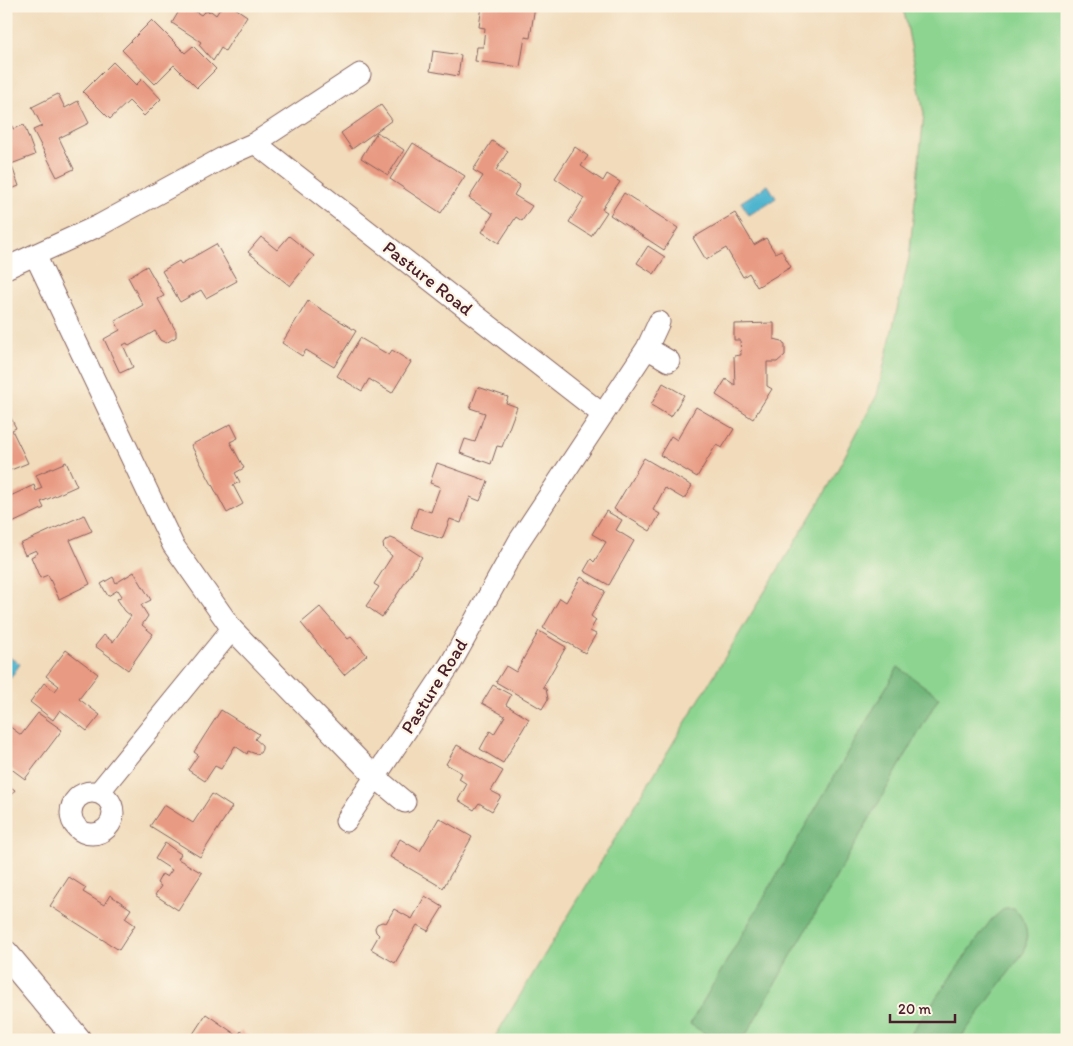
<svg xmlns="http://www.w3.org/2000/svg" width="1073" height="1046" font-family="Itim,sans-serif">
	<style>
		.green { fill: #8cd490; stroke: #6b7a5e }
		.forest { fill: #71b67a; stroke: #5e6a52 }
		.water { fill: #50b5cf; stroke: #4d6a7d }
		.building { fill: #e89a82 }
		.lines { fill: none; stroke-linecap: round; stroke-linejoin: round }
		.minor-casing { stroke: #84615d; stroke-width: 23 }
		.major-casing { stroke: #84615d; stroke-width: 28 }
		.minor { stroke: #fff; stroke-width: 21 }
		.major { stroke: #fff; stroke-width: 26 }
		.labels { text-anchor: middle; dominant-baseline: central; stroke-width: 4.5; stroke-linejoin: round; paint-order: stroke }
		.street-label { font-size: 19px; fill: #4a1f2b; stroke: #fcf5e5 }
	</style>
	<rect width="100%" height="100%" fill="#fcf5e5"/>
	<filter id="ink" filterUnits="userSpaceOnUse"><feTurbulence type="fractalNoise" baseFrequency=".02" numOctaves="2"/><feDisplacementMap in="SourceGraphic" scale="10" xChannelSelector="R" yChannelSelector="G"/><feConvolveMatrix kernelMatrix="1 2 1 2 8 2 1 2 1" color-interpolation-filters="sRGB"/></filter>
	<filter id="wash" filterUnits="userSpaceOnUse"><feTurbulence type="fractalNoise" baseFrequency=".0096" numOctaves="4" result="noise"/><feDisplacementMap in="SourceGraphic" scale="20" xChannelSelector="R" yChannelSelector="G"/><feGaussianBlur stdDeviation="1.12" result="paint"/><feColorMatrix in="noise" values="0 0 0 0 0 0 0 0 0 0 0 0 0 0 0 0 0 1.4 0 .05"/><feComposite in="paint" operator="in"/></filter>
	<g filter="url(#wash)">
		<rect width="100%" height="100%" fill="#f1dbbb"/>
		<path class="green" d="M 902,6 L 1067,6 L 1067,1040 L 493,1040 L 830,484 L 877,395 L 909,258 L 924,114 L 906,20 Z"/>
		<path class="forest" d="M 898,667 L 939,697 L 743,1040 L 715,1040 L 690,1024 Z
			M 1005,908 L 1014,908 C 1026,920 1030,936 1024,952 L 959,1040 L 906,1040 L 991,920 Z"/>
		<path class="water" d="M 768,185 L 776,198 L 749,215 L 741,202 Z
			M 6,655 L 20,664 L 11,677 L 6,674 Z"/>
		<g id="blocks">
			<path class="building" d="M 182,6 L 187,6 L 201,15 L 204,12 L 211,11 L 216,15 L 222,6 L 232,6 L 247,16 L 225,51 L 221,48 L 213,61 L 199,45 L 201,42 L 172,23 Z
				M 482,6 L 535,6 L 530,38 L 525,37 L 520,67 L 475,61 L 477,47 L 483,47 L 485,28 L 479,27 Z
				M 152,20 L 185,53 L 193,46 L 216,69 L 197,88 L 174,65 L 155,84 L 122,50 Z
				M 433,51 L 461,55 L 458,76 L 430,71 Z
				M 113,62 L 136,85 L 142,79 L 161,99 L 144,116 L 129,101 L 110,119 L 83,92 Z
				M 58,94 L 65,108 L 78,101 L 89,123 L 59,138 L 74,169 L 57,177 L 33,130 L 42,126 L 32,107 Z
				M 381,105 L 392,120 L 352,149 L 341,133 Z
				M 6,122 L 12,125 L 13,129 L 24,125 L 35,155 L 11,164 L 19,186 L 6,191 Z
				M 377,132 L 404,150 L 388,175 L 361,158 Z
				M 492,141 L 508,151 L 496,170 L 520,185 L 514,195 L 532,206 L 522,221 L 516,217 L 499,243 L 482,232 L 493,214 L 469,198 L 483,176 L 473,170 Z
				M 413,143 L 465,176 L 441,213 L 390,179 Z
				M 575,147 L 588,156 L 581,166 L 603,181 L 607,174 L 620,182 L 602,209 L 607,212 L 591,236 L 569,222 L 584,198 L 555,178 Z
				M 624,193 L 678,228 L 664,250 L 610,215 Z
				M 735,213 L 754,245 L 766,238 L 775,253 L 781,250 L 791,267 L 757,287 L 749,273 L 743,277 L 726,248 L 706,260 L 693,238 Z
				M 289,236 L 314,256 L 290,286 L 248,252 L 261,237 L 277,250 Z
				M 216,244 L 237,281 L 206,298 L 201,290 L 180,302 L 162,271 L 179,261 L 181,264 Z
				M 648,246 L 665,257 L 654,274 L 637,263 Z
				M 147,266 L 164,296 L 158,299 L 176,331 L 176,337 L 166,343 L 160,340 L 155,331 L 129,346 L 127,343 L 123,345 L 133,367 L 120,373 L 104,339 L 120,330 L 115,321 L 143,305 L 128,277 Z
				M 308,301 L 356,331 L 334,367 L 306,350 L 302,356 L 282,343 Z
				M 774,323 L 774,339 L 782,341 L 785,345 L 785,355 L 777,362 L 767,362 L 767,386 L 772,389 L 753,419 L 716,395 L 726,379 L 735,385 L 734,356 L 741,355 L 740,340 L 734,340 L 734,324 Z
				M 360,338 L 389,355 L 392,350 L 411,362 L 392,393 L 369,379 L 362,391 L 337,376 Z
				M 6,365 L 11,375 L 6,377 Z
				M 663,383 L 684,395 L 671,417 L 651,405 Z
				M 478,387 L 508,397 L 506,403 L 517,407 L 502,447 L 497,446 L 491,464 L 460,453 L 465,439 L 475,442 L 485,413 L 470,408 Z
				M 696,407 L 734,429 L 722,448 L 716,445 L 697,477 L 660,455 L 671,436 L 677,440 Z
				M 6,408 L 16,428 L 12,430 L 28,463 L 6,472 Z
				M 231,424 L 238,438 L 230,442 L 244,468 L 235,473 L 240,482 L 233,485 L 243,504 L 227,513 L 191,445 Z
				M 644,458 L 692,486 L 684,499 L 665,488 L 653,510 L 660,514 L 650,531 L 614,509 Z
				M 66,462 L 77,486 L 41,502 L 44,508 L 8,525 L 6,521 L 6,498 L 34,485 L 36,491 L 42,488 L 36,475 Z
				M 437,463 L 488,481 L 480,501 L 470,497 L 461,523 L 450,519 L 442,539 L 411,528 L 418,508 L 431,512 L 440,487 L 430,483 Z
				M 606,511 L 622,520 L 616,530 L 634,541 L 609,585 L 584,571 L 591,559 L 594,562 L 606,542 L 592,534 Z
				M 84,515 L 92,531 L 70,540 L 90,584 L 59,599 L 48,575 L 40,578 L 31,557 L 38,553 L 36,550 L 25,555 L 20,544 Z
				M 391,538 L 396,540 L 422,557 L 382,617 L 366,606 L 379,587 L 374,584 L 392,556 L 384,549 L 383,544 L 386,540 Z
				M 134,572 L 151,600 L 141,605 L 148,616 L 142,625 L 153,634 L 128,670 L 95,646 L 104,635 L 113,642 L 131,616 L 125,611 L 117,599 L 122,596 L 118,590 L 108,596 L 101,584 L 113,577 L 116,583 Z
				M 581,577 L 605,591 L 591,616 L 596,620 L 590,631 L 596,634 L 585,653 L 543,628 L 560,598 L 566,602 Z
				M 320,607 L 348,639 L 351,637 L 367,655 L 344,675 L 301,623 Z
				M 539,631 L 566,647 L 543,687 L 546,689 L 548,699 L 542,709 L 496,682 L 506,666 L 516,672 Z
				M 66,650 L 98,674 L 79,699 L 100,715 L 87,731 L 60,710 L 53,720 L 30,702 L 44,683 L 55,691 L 59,686 L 46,676 Z
				M 493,685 L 511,695 L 506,705 L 529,719 L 503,763 L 480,749 L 490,731 L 494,734 L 505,716 L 482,703 Z
				M 221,710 L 259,734 L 255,739 L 262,745 L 262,749 L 260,753 L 256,754 L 248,751 L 247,754 L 235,746 L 221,769 L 215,766 L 205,781 L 188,770 L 198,755 L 194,752 Z
				M 38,713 L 62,730 L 25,779 L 6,765 L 6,729 L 9,726 L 21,735 Z
				M 457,745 L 503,771 L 491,791 L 501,796 L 492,811 L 479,803 L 474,810 L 458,800 L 467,784 L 459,779 L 462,773 L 446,764 Z
				M 6,784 L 15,790 L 6,802 Z
				M 212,794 L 232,807 L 200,857 L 150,826 L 164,805 L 193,823 Z
				M 439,818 L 472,837 L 443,888 L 390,857 L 400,839 L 420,851 Z
				M 165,843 L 181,854 L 178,859 L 202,873 L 178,910 L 155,895 L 161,886 L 157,883 L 162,874 L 167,877 L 172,870 L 155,859 Z
				M 69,877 L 86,888 L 83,892 L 104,905 L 110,895 L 131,909 L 125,918 L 135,925 L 119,950 L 50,906 Z
				M 425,896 L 443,907 L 428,931 L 417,925 L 395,963 L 371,949 L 379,935 L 376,932 L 375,928 L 377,924 L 382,922 L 386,923 L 394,909 L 412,919 Z
				M 206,1014 L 238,1036 L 241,1031 L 253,1040 L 189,1040 Z"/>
		</g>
	</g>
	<g filter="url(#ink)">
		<use href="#blocks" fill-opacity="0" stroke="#84615d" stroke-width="1"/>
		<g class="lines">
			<g class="minor-casing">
				<path id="minor" d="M 255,143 L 602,414
					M 35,255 L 173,545 L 232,629 L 375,777 L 405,802
					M 6,268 L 100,225 L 228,155 L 255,143 L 360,74
					M 647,348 L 669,361
					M71 813a21 21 0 1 1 42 0a21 21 0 1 1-42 0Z
					M 99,792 L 232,629
					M 346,821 L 451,663 L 519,541 L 647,348 L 659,322"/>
			</g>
			<g class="major-casing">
				<path id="major" d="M 6,954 L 78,1040"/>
			</g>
			<use href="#minor" class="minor"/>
			<use href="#major" class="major"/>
		</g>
	</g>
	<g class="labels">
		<g class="street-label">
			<text transform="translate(428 278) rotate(38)">Pasture Road</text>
			<text transform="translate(434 686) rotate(-58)">Pasture Road</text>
		</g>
	</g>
	<rect width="1073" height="1046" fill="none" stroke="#fcf5e5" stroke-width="25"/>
	<path d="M890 1014v8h65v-8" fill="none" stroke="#4a1f2b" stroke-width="2.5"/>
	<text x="898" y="1014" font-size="15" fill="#4a1f2b" stroke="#fcf5e5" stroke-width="4" paint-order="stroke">20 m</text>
</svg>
